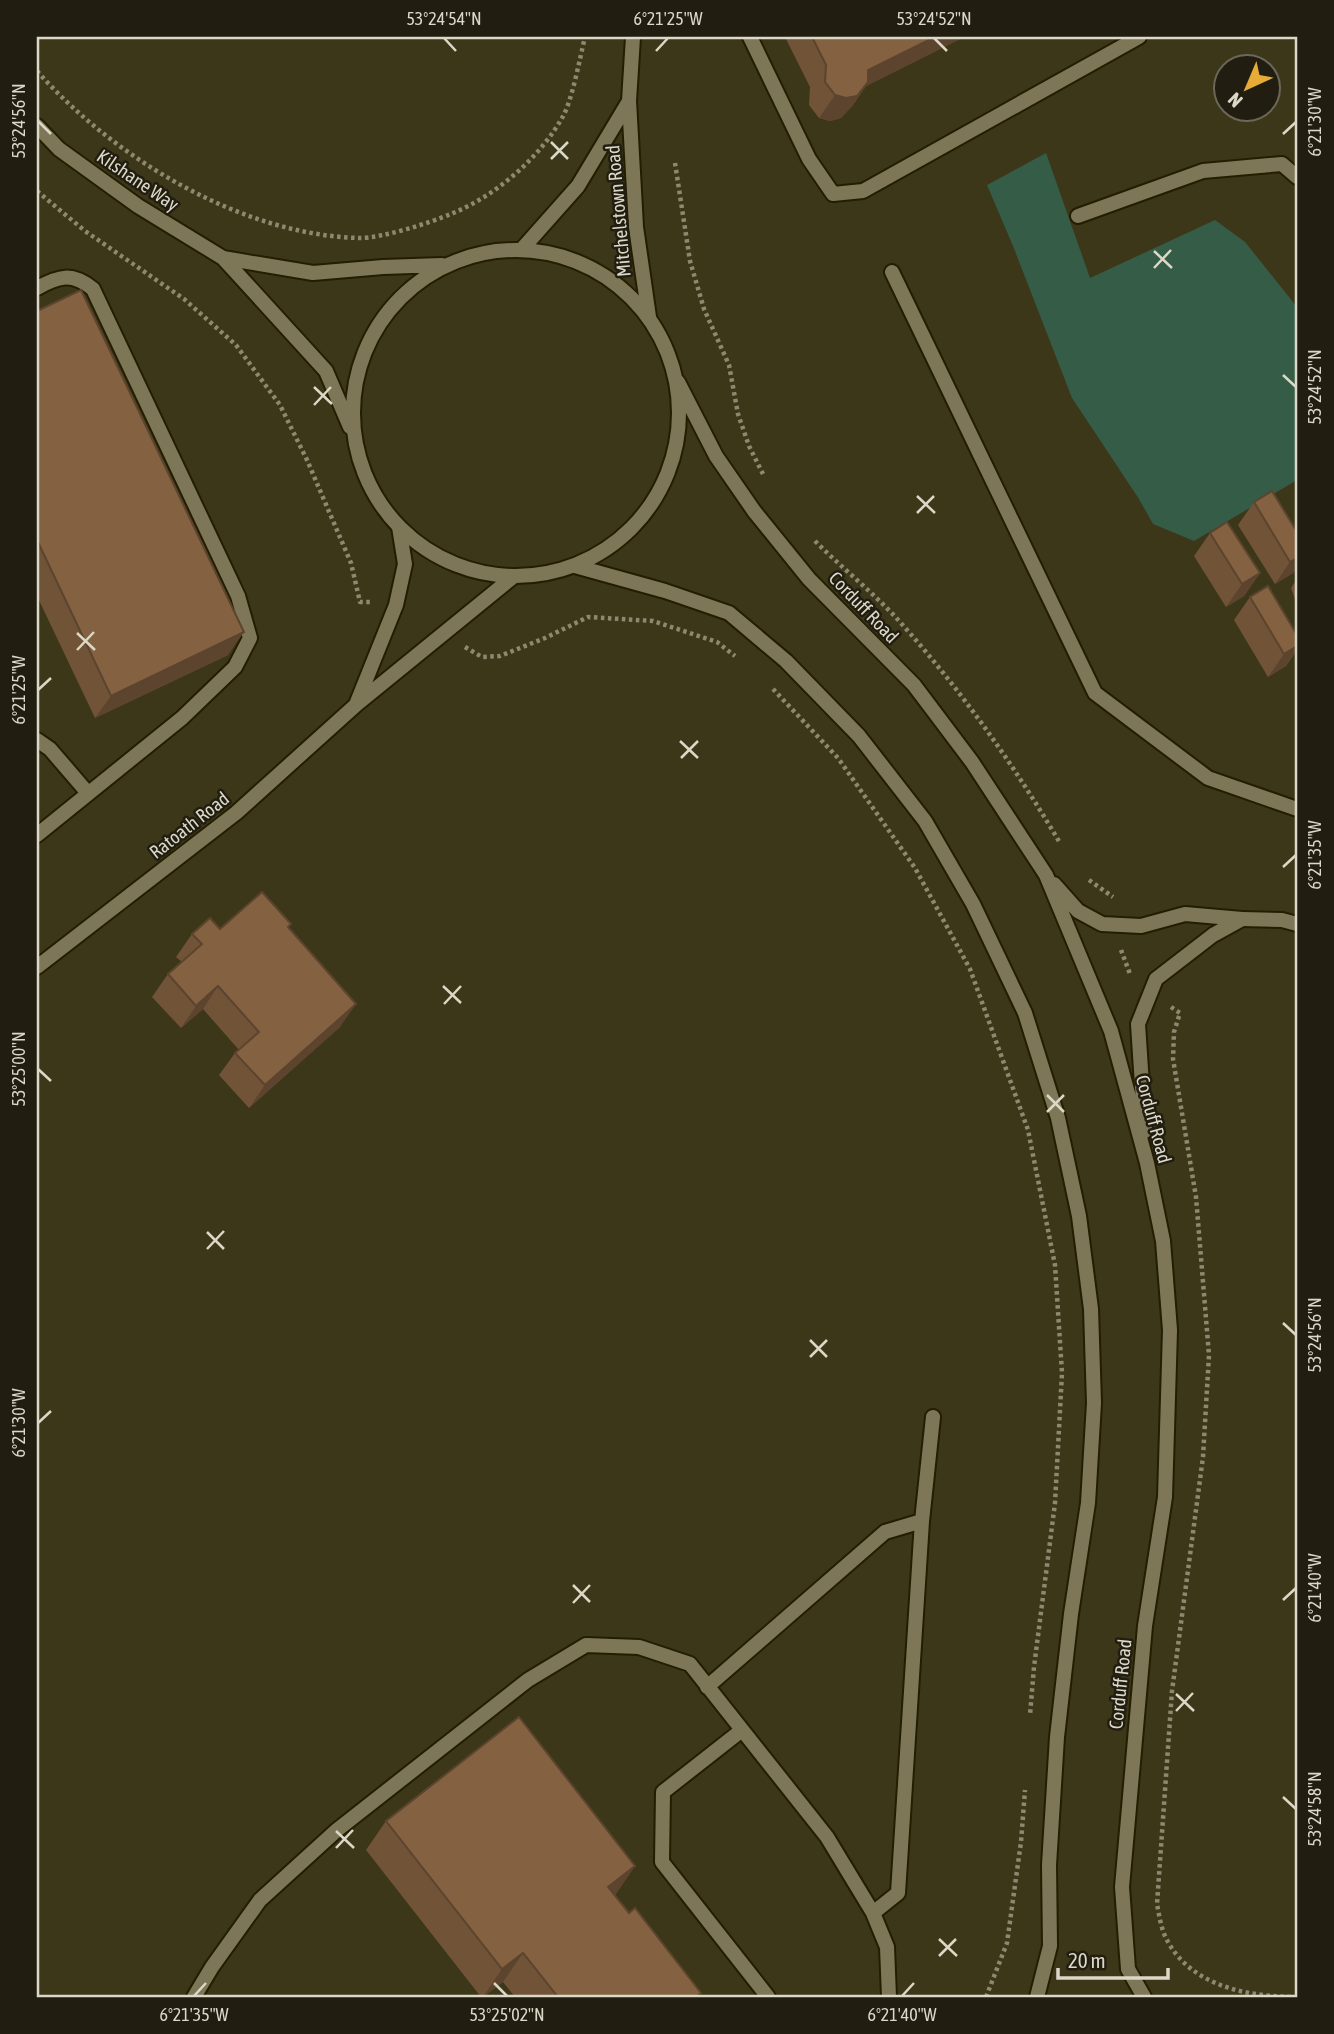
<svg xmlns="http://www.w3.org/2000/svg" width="1334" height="2034" font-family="'Asap Condensed',sans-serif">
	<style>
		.green { fill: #345c46 }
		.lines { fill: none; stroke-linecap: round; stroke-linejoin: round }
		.service-casing { stroke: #241e01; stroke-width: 18 }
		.minor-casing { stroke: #241e01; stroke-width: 18 }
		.tertiary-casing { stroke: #241e01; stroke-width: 18 }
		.path { stroke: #8d8971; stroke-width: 4.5; stroke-dasharray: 3.5 3.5; stroke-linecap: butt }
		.service { stroke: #7e7757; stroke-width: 14 }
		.minor { stroke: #7e7757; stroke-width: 14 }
		.tertiary { stroke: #7e7757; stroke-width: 14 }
		.wall { fill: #715338 }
		.shaded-wall { fill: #5c442e }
		.building { fill: #836141; stroke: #5c442e; stroke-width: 2 }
		.ticks { fill: none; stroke: #dbd8c7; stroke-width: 2.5 }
		.labels { text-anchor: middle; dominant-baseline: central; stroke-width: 5; stroke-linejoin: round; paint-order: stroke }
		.street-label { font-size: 19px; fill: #dbd8c7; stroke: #211e11 }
		.neatline { fill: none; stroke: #dbd8c7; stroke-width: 2.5 }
		.ticks-label { font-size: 18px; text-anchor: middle; fill: #dbd8c7 }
	</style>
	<rect width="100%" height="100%" fill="#3d3719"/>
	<path class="green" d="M 1046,153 L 1090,278 L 1215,220 L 1245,242 L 1297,307 L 1297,480 L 1194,541 L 1153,524 L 1139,499 L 1072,398 L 1013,246 L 987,185 Z"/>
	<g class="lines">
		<g class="service-casing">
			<path id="service" d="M 750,37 L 809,159 L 833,194 L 863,191 L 1139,37
				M 1078,216 L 1203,171 L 1282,164 L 1297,177
				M 892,272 L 1095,693 L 1208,778 L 1297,809
				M 37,288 C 59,276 72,272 93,289 L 238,596 L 250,638 L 235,667 L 182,718 L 37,835
				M 37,740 L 50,749 L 87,792
				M 707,1687 L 885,1532 L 922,1521
				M 742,1730 L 663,1792 L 662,1862 L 768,1997
				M 873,1913 L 898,1893 L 922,1521 L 933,1417
				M 194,1997 L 212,1967 L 260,1900 L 337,1830 L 528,1680 L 586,1645 L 639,1647 L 690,1664 L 827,1837 L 873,1913 L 887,1947 L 889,1997"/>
		</g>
		<g class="minor-casing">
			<path id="minor" d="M 633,37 L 629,101 L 636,227 L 649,317
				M 523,248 L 578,186 L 629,101
				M 357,702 L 396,605 L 405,564 L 399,527
				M 1242,919 L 1282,920 L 1297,924
				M 37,967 L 236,813 L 357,704 L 513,577"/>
		</g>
		<g class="tertiary-casing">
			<path id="tertiary" d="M 37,126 L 59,149 L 138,206 L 223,258 L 326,371 L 350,427
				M353 413a163 163 0 1 1 326 0a163 163 0 1 1-326 0Z
				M 223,258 L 313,273 L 383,267 L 442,265
				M 678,382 L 716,456 L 754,511 L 809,579 L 914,685 L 972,762 L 1046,875 L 1111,1031 L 1147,1163 L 1163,1241 L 1170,1330 L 1165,1497 L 1145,1626 L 1122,1887 L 1128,1969 L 1144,1997
				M 575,566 L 665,591 L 729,613 L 786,661 L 859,736 L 925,821 L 973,904 L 1025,1013 L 1058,1118 L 1079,1216 L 1091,1309 L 1094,1403 L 1088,1503 L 1071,1614 L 1057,1737 L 1049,1865 L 1050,1946 L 1037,1997
				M 1054,884 L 1078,911 L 1102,924 L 1141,926 L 1185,914 L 1242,919
				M 1145,1131 L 1138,1024 L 1156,979 L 1213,935 L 1242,919"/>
		</g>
		<path class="path" d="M 37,71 C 114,158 241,235 359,238 C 383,238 429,223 451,214 C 495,196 538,160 562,118 C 572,102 580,57 585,37
			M 675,163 L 690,261 L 704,309 L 729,365 L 738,414 L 749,446 L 763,474
			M 37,191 L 85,231 L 184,299 L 236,345 L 280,405 L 307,460 L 351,563 L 360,602 L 370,602
			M 815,541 C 843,569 874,593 900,622 C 961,690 1014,765 1060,843
			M 465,647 L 482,657 L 500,656 L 545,638 L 588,617 L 653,621 L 717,642 L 735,656
			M 773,689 L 838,758 L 915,868 L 970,969 L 1028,1130 L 1055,1265 L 1062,1373 L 1055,1503 L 1034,1667 L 1030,1715
			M 1089,880 L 1113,897
			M 1121,950 L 1130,974
			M 1171,1007 L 1180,1013 L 1174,1032 L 1173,1059 L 1196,1197 L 1209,1355 L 1203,1457 L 1172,1691 L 1157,1904 C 1159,1915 1161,1927 1165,1936 C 1188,1986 1248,1997 1297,1997
			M 986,1997 L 1007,1943 L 1021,1842 L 1025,1790"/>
		<use href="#service" class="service"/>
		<use href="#minor" class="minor"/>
		<use href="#tertiary" class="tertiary"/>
	</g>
	<path class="wall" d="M 785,37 L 964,37 L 866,86 L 853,105 L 841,118 L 830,121 L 819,118 L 809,105 L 810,87 Z
		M 37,311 L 228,655 L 95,718 L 37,596 Z
		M 1254,502 L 1297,532 L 1297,567 L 1293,573 L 1275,584 L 1238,525 Z
		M 1210,533 L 1260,573 L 1244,596 L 1226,607 L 1194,556 Z
		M 1297,579 L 1297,605 L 1291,588 Z
		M 1250,597 L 1297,635 L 1297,650 L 1286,666 L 1268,677 L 1234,620 Z
		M 291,924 L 288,927 L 340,1027 L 249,1108 L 219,1075 L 235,1053 L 239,1050 L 203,1009 L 181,1028 L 152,997 L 168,974 L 182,962 L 176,957 L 192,934 Z
		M 386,1821 L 635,1866 L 615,1895 L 629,1913 L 701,1993 L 698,1997 L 515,1997 L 503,1982 L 483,1997 L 481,1997 L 366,1850 Z"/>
	<path class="shaded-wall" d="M 935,37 L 964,37 L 866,86 L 853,105 L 841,118 L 830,121 L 819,118 L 835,95 L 868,70 Z
		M 1297,558 L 1297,567 L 1293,573 L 1275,584 L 1290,562 Z
		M 1260,573 L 1244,596 L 1226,607 L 1242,584 Z
		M 244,632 L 228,655 L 95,718 L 111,696 Z
		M 1297,646 L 1297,650 L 1286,666 L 1268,677 L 1284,654 Z
		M 218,986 L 203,1009 L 181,1028 L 196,1006 Z
		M 356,1004 L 340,1027 L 249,1108 L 265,1085 Z
		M 635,1866 L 615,1895 L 608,1887 Z
		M 523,1953 L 503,1982 L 483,1997 L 502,1969 Z"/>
	<path class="building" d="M 812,37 L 935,37 L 868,70 L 868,82 L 857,96 L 846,98 L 835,95 L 825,82 L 826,65 Z
		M 81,290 L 244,632 L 111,696 L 37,540 L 37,311 Z
		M 1272,491 L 1297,532 L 1297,558 L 1290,562 L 1254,502 Z
		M 1227,522 L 1260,573 L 1242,584 L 1210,533 Z
		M 1268,586 L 1297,635 L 1297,646 L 1284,654 L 1250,597 Z
		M 262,892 L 291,924 L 288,927 L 356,1004 L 265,1085 L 235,1053 L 259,1032 L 218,986 L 196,1006 L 168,974 L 202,944 L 192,934 L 210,918 L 220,929 Z
		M 519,1717 L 635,1866 L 608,1887 L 629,1913 L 635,1908 L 701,1993 L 696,1997 L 558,1997 L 523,1953 L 502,1969 L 386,1821 Z"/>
	<path class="ticks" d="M 444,38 L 456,51M 934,38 L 947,51M 656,51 L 668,38M 38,121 L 51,134M 1283,134 L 1296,122M 551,142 L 568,159M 551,159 L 568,142M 1154,251 L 1172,268M 1154,268 L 1171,250M 1283,375 L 1296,387M 314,387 L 332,404M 314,405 L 331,387M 917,496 L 935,513M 917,513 L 934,496M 77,633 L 95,650M 77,650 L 94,632M 38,690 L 51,678M 680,741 L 698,758M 681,758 L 698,741M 1283,867 L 1296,855M 443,986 L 461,1003M 444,1004 L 461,986M 38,1069 L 51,1081M 1047,1095 L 1064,1112M 1047,1112 L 1064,1095M 207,1232 L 224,1249M 207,1249 L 224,1231M 1283,1323 L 1296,1335M 810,1340 L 827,1357M 810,1357 L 827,1340M 38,1423 L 51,1411M 573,1585 L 590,1602M 1283,1600 L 1296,1588M 573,1603 L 590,1585M 1176,1694 L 1194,1711M 1176,1711 L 1193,1693M 1283,1797 L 1296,1809M 336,1831 L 354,1848M 336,1848 L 353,1830M 939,1939 L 957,1956M 939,1956 L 956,1939M 494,1983 L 507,1996M 194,1996 L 206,1983M 902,1996 L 914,1983"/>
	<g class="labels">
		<g class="street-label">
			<text transform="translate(138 180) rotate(34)">Kilshane Way</text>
			<text transform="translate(618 211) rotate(-95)">Mitchelstown Road</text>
			<text transform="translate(864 607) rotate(46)">Corduff Road</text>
			<text transform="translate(189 825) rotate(-38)">Ratoath Road</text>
			<text transform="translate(1154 1119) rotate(75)">Corduff Road</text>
			<text transform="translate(1120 1684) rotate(-84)">Corduff Road</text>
		</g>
	</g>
	<rect width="1334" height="2034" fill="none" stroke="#211e11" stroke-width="77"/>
	<g transform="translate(1247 88) rotate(224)"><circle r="33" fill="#211e11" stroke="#6b685a" stroke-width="2"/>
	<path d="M0-5L12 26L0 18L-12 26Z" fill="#e7ac37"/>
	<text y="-10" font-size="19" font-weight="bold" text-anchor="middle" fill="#dbd8c7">N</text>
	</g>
	<path d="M1058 1968v10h110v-10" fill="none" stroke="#dbd8c7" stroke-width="3.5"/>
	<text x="1068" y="1968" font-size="21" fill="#dbd8c7" stroke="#211e11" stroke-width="5" paint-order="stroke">20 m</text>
	<rect x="38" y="38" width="1258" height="1958" class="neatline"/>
	<g class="ticks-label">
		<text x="444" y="25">53°24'54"N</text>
		<text x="668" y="25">6°21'25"W</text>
		<text x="934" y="25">53°24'52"N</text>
		<text transform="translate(19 121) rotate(-90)" y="6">53°24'56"N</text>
		<text transform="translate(1315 122) rotate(-90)" y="6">6°21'30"W</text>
		<text transform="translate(1315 387) rotate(-90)" y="6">53°24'52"N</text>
		<text transform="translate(19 690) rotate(-90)" y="6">6°21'25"W</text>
		<text transform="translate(1315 855) rotate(-90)" y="6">6°21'35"W</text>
		<text transform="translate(19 1069) rotate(-90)" y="6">53°25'00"N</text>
		<text transform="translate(1315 1335) rotate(-90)" y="6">53°24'56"N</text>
		<text transform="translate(19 1423) rotate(-90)" y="6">6°21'30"W</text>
		<text transform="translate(1315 1588) rotate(-90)" y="6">6°21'40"W</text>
		<text transform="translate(1315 1809) rotate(-90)" y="6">53°24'58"N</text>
		<text x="194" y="2021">6°21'35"W</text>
		<text x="507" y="2021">53°25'02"N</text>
		<text x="902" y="2021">6°21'40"W</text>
	</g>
</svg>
